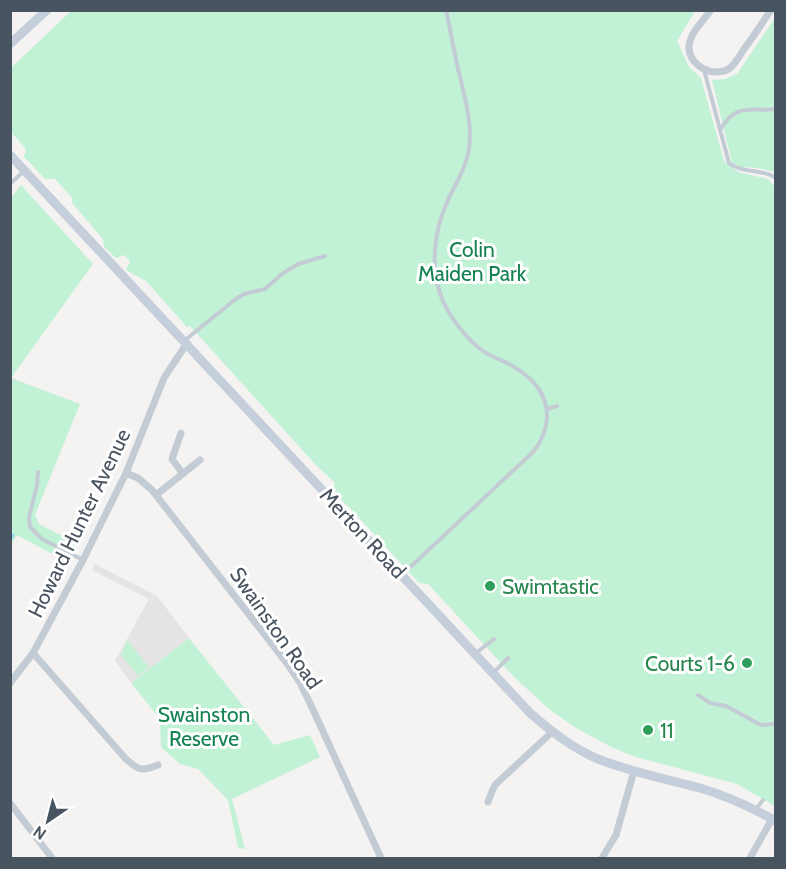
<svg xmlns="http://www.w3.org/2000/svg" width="786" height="869" font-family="Cabin,sans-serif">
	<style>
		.education { fill: #e6e3e4 }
		.green { fill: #c1f2d6 }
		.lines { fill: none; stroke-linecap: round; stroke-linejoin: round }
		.stream { stroke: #8cd7f1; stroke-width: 3 }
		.lane { stroke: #c3ccd4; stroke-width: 4 }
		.street { stroke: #c3ccd4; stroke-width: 7 }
		.secondary { stroke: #c5cedb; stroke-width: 9 }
		.leisure-dot { fill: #2e9e5b; stroke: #fff; stroke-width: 2 }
		.labels { text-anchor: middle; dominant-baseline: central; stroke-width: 6; stroke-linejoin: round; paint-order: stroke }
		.park-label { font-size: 21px; fill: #138251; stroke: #fff }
		.street-label { font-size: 21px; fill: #495461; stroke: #fff }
		.leisure-label { font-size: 21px; fill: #27864d; stroke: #fff; text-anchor: start }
	</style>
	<rect width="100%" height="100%" fill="#f5f2f2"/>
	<path class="education" d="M 95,564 L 157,596 L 189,638 L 131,683 L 115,661 L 149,599 L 92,570 Z"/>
	<path class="green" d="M 71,11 L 695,11 L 677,41 L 689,67 L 701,78 L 724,161 L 738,172 L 768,179 L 775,187 L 775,806 L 737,784 L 636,757 L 613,748 L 576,728 L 550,710 L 514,677 L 428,584 L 419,583 L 348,506 L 341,500 L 333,488 L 335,483 L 314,463 L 190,326 L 187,327 L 146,281 L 126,270 L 130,261 L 124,255 L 116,258 L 104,247 L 103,239 L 72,203 L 72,198 L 55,179 L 45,179 L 27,160 L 24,157 L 26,149 L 11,132 L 11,68 Z
		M 775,18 L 775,172 L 758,168 L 740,167 L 732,163 L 712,80 L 725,79 L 737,74 Z
		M 21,185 L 93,264 L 11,378 L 80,404 L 35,515 L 39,524 L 76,543 L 67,562 L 17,535 L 11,544 L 10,199 Z
		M 189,638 L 274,745 L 310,735 L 320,757 L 232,799 L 245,849 L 238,848 L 228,800 L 198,769 L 180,764 L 161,747 L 160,719 L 131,683 Z
		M 127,640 L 149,667 L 138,676 L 121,655 Z"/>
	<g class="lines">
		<path class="stream" d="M 10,540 L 13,535"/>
		<path class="lane" d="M 704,70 L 729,163 C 742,174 762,168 776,178
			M 720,130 C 737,102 748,112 776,109
			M 10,184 L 24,171
			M 184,341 L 237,298 L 244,294 L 265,289 L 282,274 L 298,264 L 325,256
			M 547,409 L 557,406
			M 38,472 L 37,485 L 29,517 L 30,527 L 42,539 L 83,560
			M 403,574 L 534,451 C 541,442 546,430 547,418 C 548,393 532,377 511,365 C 502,360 491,357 483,351 C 468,340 450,318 443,301 C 429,269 434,230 448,200 C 456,183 466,168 469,149 C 473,121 463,91 457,64 C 453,46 450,28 446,10
			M 476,653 L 494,639
			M 494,672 L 508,658
			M 698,695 L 710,703 L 726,706 L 761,725 L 774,724 L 776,725
			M 756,809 L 763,800"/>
		<path class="street" d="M 711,10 C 704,20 690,33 689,46 C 688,66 714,79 730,68 C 736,63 740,55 744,49 C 754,36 762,23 771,10
			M 181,433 L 172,459 L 183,474
			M 126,473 L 138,478 L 152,490 L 286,662 L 299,681 L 309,701 L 381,858
			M 156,495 L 200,460
			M 33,653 L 125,758 C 138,770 141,772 158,765
			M 10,683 L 33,653 L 83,560 L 126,473 L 164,378 L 187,343
			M 488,802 L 493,789 L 496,784 L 552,732
			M 10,803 L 52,858
			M 602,858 L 616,835 L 634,771
			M 750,858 L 772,819"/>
		<path class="secondary" d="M 10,44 L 47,10
			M 10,155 L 530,713 C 551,731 572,748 598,759 C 631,772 666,779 700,788 C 727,796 751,807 776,821"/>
	</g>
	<g class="leisure-dot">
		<circle cx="490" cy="586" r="6"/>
		<circle cx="747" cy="663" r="6"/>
		<circle cx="648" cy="730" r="6"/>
	</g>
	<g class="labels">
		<g class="park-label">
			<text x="472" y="249">Colin<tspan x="472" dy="24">Maiden Park</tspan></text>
			<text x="204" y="714">Swainston<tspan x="204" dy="24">Reserve</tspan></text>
		</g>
		<g class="street-label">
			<text transform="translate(79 523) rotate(-64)">Howard Hunter Avenue</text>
			<text transform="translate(363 533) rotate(47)">Merton Road</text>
			<text transform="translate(276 628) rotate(55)">Swainston Road</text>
		</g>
		<g class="leisure-label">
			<text x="502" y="586">Swimtastic</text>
			<text x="735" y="663" text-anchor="end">Courts 1-6</text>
			<text x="660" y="730">11</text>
		</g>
	</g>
	<rect width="786" height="869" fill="none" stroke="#495461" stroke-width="24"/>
	<g transform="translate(48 821) rotate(215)" stroke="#ffffff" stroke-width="4.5" paint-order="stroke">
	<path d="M0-4.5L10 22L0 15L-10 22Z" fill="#495461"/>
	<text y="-9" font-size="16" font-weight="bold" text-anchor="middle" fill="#495461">N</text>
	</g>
</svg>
